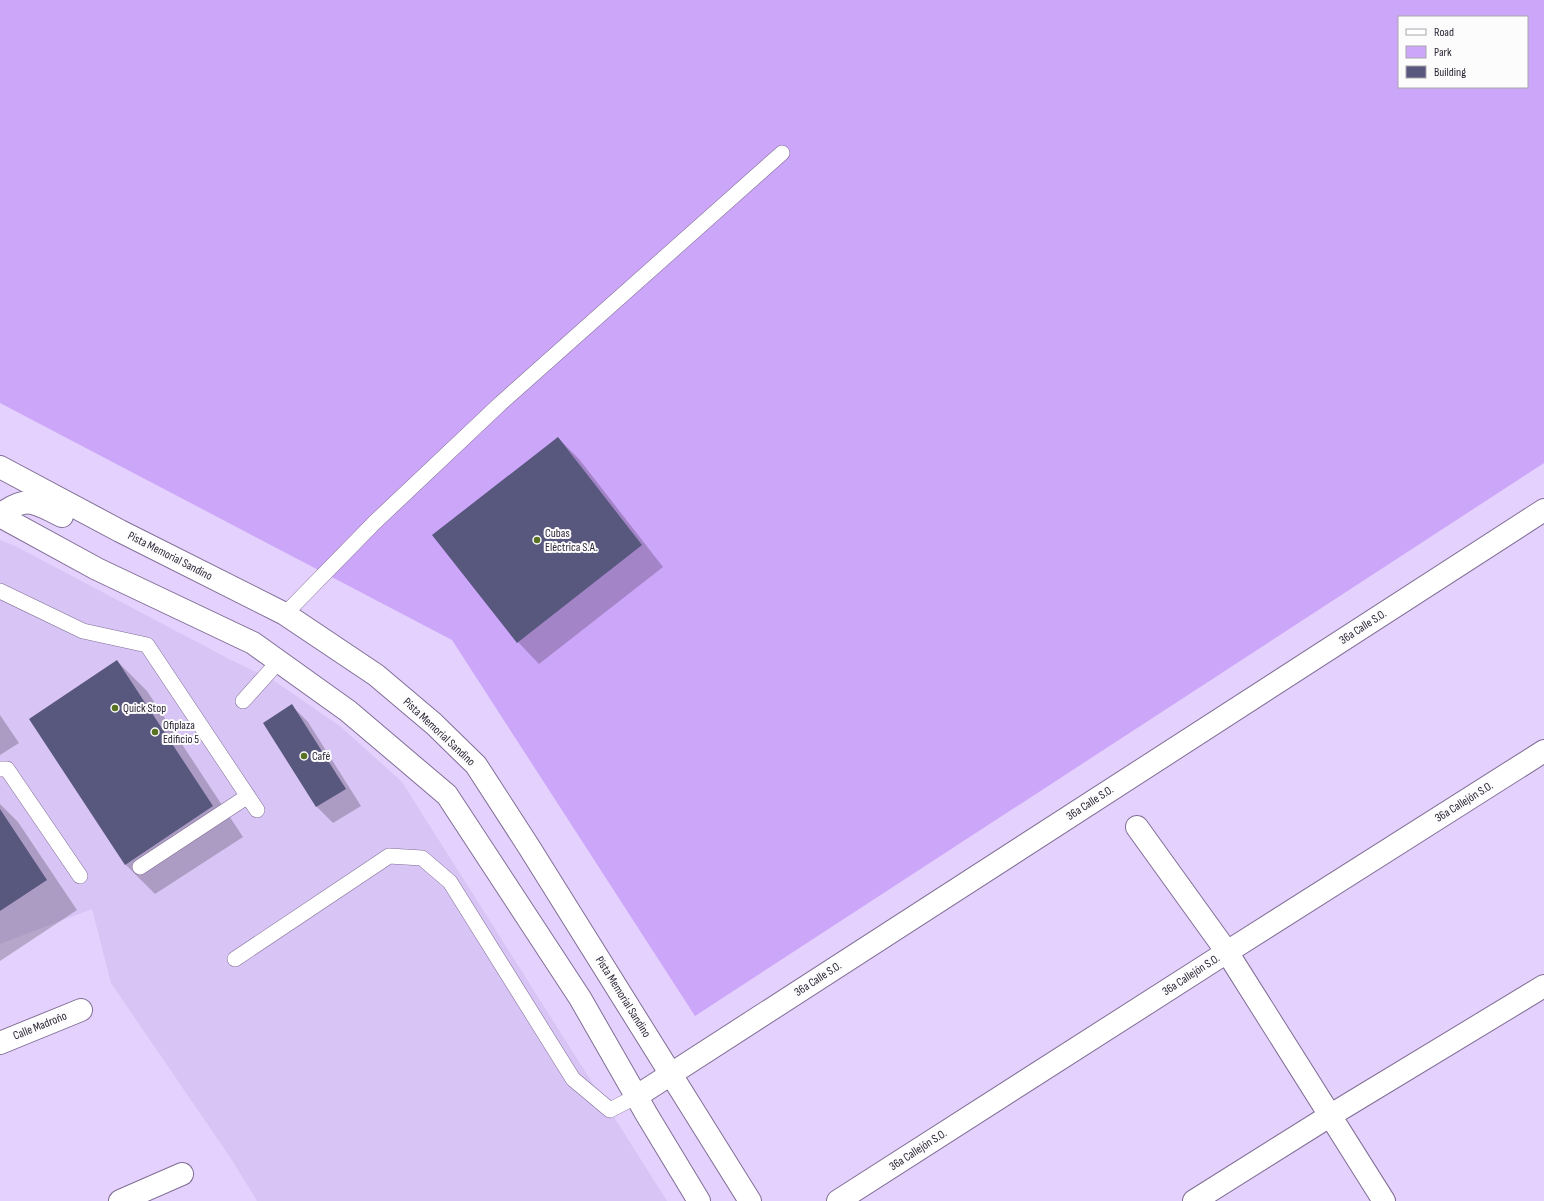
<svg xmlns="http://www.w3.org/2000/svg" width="1544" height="1201" font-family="'Sofia Sans Condensed',sans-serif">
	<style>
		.built { fill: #d8c4f5 }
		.green { fill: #cca6f9; fill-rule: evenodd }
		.shadow { fill: #0003 }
		.building { fill: #58577e }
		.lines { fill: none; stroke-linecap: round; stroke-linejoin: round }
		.lane-casing { stroke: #806e96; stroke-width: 16 }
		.street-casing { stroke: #806e96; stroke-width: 24 }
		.secondary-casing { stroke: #806e96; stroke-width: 24 }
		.lane { stroke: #fff; stroke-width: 15 }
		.street { stroke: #fff; stroke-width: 22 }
		.secondary { stroke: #fff; stroke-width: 22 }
		.poi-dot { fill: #597122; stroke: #fcfcfc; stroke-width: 1.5 }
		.labels { text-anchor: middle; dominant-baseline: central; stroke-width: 4; stroke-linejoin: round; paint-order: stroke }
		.poi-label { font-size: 12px; fill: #2d2637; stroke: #fcfcfc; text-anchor: start }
		.street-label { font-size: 12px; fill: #2d2637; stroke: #fcfcfc }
	</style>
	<rect width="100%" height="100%" fill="#e4d1fd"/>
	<path class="built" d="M 0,540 L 17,547 L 229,659 L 273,680 L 341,727 L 402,782 L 667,1201 L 257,1201 L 232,1160 L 111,983 L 92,909 L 0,944 Z"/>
	<path class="green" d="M 0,0 L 1544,0 L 1544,463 L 695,1016 L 452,640 L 0,403 ZM 1399,17 L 1527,17 L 1527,87 L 1399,87 Z"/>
	<path class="shadow" d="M 558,438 L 579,459 L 663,567 L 539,664 L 518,642 L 434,535 Z
		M 117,661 L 147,691 L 243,837 L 155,894 L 125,864 Z
		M 292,706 L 308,722 L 361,806 L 333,823 L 317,807 L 264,723 Z
		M 0,715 L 19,743 L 0,755 Z
		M 0,804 L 18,822 L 77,910 L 0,961 Z"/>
	<path class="building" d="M 558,437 L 642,545 L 517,643 L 432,535 Z
		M 117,660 L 213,806 L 125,865 L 29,719 Z
		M 292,704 L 346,789 L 316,807 L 263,723 Z
		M 0,809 L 47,880 L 0,911 Z"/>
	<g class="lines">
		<g class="lane-casing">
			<path id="lane" d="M 0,591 L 83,631 L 147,645 L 257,810
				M 285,614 L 375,522 L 501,403 L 782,153
				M 243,701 L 279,661
				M 0,769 L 7,769 L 80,876
				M 140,867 L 248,796
				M 235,959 L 389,856 L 422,858 L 450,882 L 573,1079 L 610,1110 L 637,1096"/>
		</g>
		<g class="street-casing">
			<path id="street" d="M 1137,827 L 1227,952 L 1384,1201
				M 0,1043 L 81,1010
				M 637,1096 L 1544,510
				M 120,1201 L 182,1174
				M 838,1201 L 1227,952 L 1544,751
				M 1194,1201 L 1331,1115 L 1544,986"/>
		</g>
		<g class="secondary-casing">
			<path id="secondary" d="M 0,467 L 120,531 L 285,614 L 376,675 L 434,724 L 476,765 L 529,847 L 750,1201
				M 0,515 C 27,494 35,503 62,516
				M 0,516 L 97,569 L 253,643 L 348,711 L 447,795 L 580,998 L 647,1115 L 699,1201"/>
		</g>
		<use href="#lane" class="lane"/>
		<use href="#street" class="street"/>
		<use href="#secondary" class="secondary"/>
	</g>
	<g class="poi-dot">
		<circle cx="537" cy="540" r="4"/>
		<circle cx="115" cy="708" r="4"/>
		<circle cx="155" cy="732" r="4"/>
		<circle cx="304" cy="756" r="4"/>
	</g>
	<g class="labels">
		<g class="poi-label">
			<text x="545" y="533">Cubas<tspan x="545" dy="14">Eléctrica S.A.</tspan></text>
			<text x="123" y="708">Quick Stop</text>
			<text x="163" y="725">Ofiplaza<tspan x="163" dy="14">Edificio 5</tspan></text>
			<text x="312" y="756">Café</text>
		</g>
		<g class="street-label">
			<text transform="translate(170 556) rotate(27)">Pista Memorial Sandino</text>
			<text transform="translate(1363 627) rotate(-33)">36a Calle S.O.</text>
			<text transform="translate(439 732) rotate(43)">Pista Memorial Sandino</text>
			<text transform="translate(1464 802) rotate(-32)">36a Callejón S.O.</text>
			<text transform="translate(1090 803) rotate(-33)">36a Calle S.O.</text>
			<text transform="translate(1191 975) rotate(-33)">36a Callejón S.O.</text>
			<text transform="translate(818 979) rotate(-33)">36a Calle S.O.</text>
			<text transform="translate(623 997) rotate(58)">Pista Memorial Sandino</text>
			<text transform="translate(40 1026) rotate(-22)">Calle Madroño</text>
			<text transform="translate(918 1150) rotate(-33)">36a Callejón S.O.</text>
		</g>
	</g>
	<rect x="1398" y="16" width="130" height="72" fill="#fcfcfc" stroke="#a9a6ad"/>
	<rect x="1406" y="29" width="20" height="6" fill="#ffffff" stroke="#a9a6ad"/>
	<text x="1434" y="36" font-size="12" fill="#2d2637">Road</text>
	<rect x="1406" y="46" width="20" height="12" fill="#cca6f9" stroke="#a9a6ad"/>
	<text x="1434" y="56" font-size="12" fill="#2d2637">Park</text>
	<rect x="1406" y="66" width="20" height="12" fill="#58577e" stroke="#a9a6ad"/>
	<text x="1434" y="76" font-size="12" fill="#2d2637">Building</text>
</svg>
